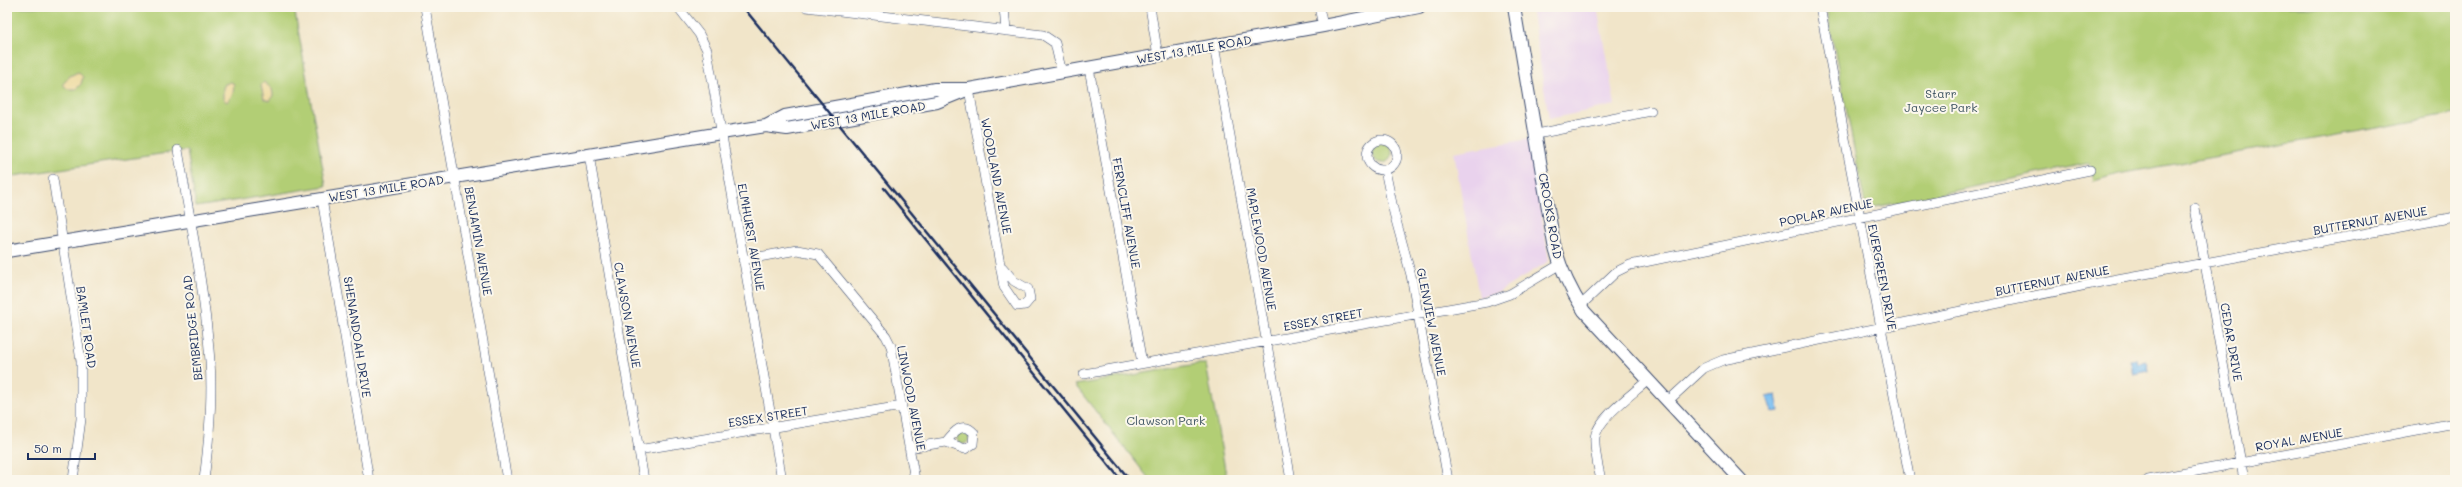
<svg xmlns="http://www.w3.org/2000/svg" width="2462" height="487" font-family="Mali,sans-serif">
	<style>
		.built { fill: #e9d2ed }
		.green { fill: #b2ce74; stroke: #667e69 }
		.sand { fill: #eeda9e; stroke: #84847e }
		.water { fill: #7cbff2; stroke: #4c77a8 }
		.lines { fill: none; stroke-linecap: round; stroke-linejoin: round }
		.minor-casing { stroke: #3b4a6e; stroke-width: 10 }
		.secondary-casing { stroke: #3b4a6e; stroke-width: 14 }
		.minor { stroke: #fff; stroke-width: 9 }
		.secondary { stroke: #fff; stroke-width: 12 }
		.rail { stroke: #1b2f5e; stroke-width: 2.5 }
		.labels { text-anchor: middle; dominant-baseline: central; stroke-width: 4; stroke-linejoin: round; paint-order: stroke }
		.street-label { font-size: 12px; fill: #1b2f5e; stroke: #fbf7ec }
		.park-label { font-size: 12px; fill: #415764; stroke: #fbf7ec }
	</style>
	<rect width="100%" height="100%" fill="#fbf7ec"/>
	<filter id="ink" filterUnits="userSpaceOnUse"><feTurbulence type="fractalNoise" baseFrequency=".025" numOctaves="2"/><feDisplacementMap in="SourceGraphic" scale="8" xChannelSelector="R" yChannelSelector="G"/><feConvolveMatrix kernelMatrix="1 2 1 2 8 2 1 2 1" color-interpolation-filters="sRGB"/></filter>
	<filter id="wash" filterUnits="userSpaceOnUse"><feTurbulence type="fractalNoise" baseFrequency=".012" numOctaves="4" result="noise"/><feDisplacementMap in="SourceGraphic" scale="16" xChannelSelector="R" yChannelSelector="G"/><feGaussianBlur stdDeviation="0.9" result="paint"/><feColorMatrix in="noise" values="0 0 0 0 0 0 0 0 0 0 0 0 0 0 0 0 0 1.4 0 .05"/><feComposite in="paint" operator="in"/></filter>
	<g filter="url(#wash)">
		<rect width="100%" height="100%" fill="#f1e5c9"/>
		<path class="built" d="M 1531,7 L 1597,7 L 1615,105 L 1549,119 Z
			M 1529,139 L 1549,261 L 1497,293 L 1479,297 L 1454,152 Z"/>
		<path class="green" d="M 7,7 L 294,7 L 326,186 L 196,207 L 187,150 L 7,177 Z
			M 1826,7 L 2455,7 L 2455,114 L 2118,174 L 2094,181 L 2090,163 L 1866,209 Z
			M1372 153a10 10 0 1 1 20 0a10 10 0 1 1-20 0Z
			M 1197,364 L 1206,364 L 1227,480 L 1150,480 L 1075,385 Z
			M957 438a6 6 0 1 1 12 0a6 6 0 1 1-12 0Z"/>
		<path class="sand" d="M 78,72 L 83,77 L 81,84 L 76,89 L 67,89 L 63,84 L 70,76 Z
			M 231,82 L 234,84 L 233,94 L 227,102 L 223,99 L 223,88 L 225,84 Z
			M 264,82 L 272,89 L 273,95 L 270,101 L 264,99 L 261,85 Z"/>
		<path class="water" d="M 2129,360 L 2137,360 L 2138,364 L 2146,362 L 2148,371 L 2133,374 Z
			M 1776,395 L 1779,411 L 1772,412 L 1767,397 Z"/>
	</g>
	<g filter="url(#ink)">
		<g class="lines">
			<g class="minor-casing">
				<path id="minor" d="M 425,7 L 507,480
					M 678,7 L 699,34 L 707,50 L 782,480
					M 806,7 L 1043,35 L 1055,43 L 1062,73
					M 1004,7 L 1006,31
					M 1150,7 L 1158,56
					M 1319,7 L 1323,26
					M 1820,7 L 1910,480
					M 1214,45 L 1291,480
					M 1089,68 L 1142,363
					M 969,89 L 1004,287 L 1017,306 L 1025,305 L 1030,299 L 1028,289 L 1014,281 L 1002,267
					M 1537,134 L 1651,111
					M1367 155a15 15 0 1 1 30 0a15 15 0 1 1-30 0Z
					M 178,150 C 190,220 205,291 210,361 C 213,401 209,441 204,480
					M 589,155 L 644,480
					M 1385,170 L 1394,213 L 1411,275 L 1448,480
					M 53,179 L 81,361 L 81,419 L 73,480
					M 322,199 L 369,480
					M 2195,208 L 2244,480
					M 743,260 L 797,250 L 818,254 L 886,336 L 891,346 L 915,480
					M 1580,306 L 1616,272 L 1630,265 L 2090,170
					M 1084,374 L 1487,302 L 1510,294 L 1559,265
					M 1668,401 L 1704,368 L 1723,360 L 2101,282 L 2455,217
					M 909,448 L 946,442 L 965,449 L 973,444 L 974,433 C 963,420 953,433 946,442
					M 638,450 L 902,406
					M 1601,480 C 1598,466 1594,451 1595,437 C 1598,418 1634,393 1648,380
					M 2148,480 L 2455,423"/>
			</g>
			<g class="secondary-casing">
				<path id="secondary" d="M 1514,7 L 1554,244 C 1560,269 1570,289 1584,311 L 1741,480
					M 766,126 L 785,116 L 935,89 L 969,89 L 997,84 L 1323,26 L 1419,7
					M 7,251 L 721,133 L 766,126 L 787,129 L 937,102 L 969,89"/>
			</g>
			<use href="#minor" class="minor"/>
			<use href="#secondary" class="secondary"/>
			<path class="rail" d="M 743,7 L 1130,480
				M 884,188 L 1121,480"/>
		</g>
	</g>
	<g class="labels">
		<g class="street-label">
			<text transform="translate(1194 49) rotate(-10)">WEST 13 MILE ROAD</text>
			<text transform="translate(868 115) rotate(-10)">WEST 13 MILE ROAD</text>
			<text transform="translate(997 176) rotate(79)">WOODLAND AVENUE</text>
			<text transform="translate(386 188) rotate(-9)">WEST 13 MILE ROAD</text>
			<text transform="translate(1826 212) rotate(-12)">POPLAR AVENUE</text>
			<text transform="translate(1127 213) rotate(80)">FERNCLIFF AVENUE</text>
			<text transform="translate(1551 216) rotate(80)">CROOKS ROAD</text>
			<text transform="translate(2370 220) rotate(-10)">BUTTERNUT AVENUE</text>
			<text transform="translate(752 237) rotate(80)">ELMHURST AVENUE</text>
			<text transform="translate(479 241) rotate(80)">BENJAMIN AVENUE</text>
			<text transform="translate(1262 249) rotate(80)">MAPLEWOOD AVENUE</text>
			<text transform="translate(1883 277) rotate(79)">EVERGREEN DRIVE</text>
			<text transform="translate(2052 280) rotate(-11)">BUTTERNUT AVENUE</text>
			<text transform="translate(628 315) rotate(80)">CLAWSON AVENUE</text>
			<text transform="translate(1323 319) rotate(-10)">ESSEX STREET</text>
			<text transform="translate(1432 322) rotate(79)">GLENVIEW AVENUE</text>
			<text transform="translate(87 327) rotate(82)">BAMLET ROAD</text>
			<text transform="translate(192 328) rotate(-96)">BEMBRIDGE ROAD</text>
			<text transform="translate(358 337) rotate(81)">SHENANDOAH DRIVE</text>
			<text transform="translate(2232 342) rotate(80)">CEDAR DRIVE</text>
			<text transform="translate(912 398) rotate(79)">LINWOOD AVENUE</text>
			<text transform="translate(768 416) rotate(-9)">ESSEX STREET</text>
			<text transform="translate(2299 439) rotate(-10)">ROYAL AVENUE</text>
		</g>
		<g class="park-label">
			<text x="1941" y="93">Starr<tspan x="1941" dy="14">Jaycee Park</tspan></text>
			<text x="1166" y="420">Clawson Park</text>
		</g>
	</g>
	<rect width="2462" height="487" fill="none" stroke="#fbf7ec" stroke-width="24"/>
	<path d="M28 453v6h67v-6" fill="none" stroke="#1b2f5e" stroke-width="2"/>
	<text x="34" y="453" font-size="12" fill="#1b2f5e" stroke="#fbf7ec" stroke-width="3" paint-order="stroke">50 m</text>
</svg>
